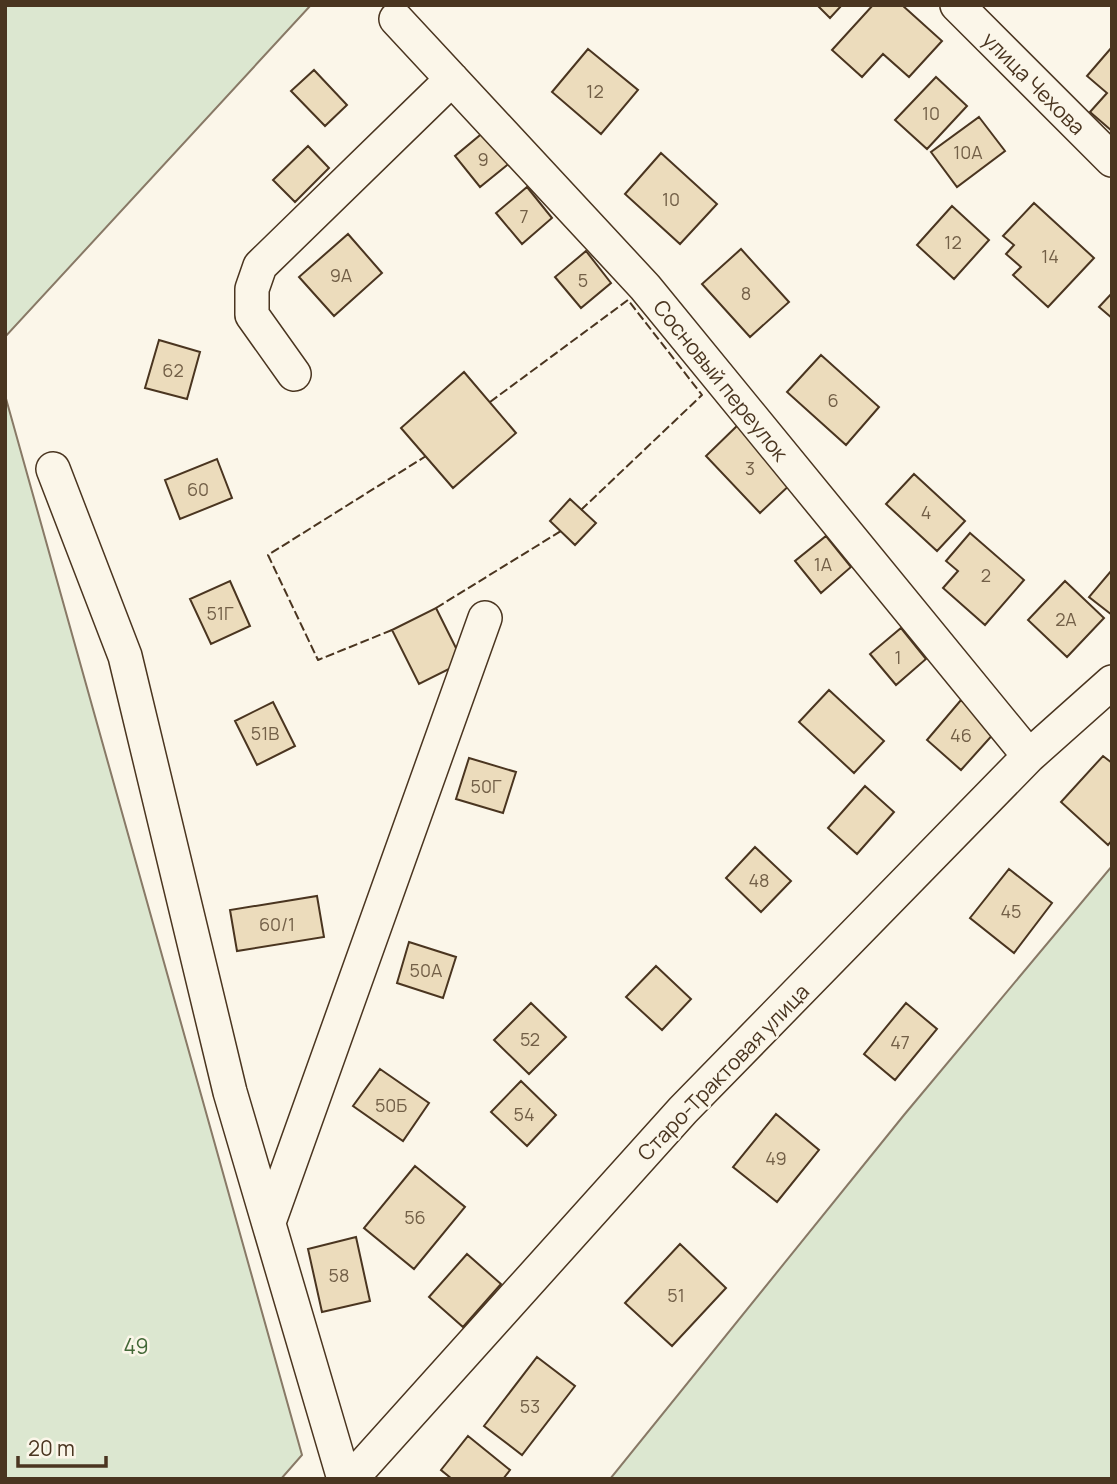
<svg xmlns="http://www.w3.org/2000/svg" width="1117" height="1484" font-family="Manrope,sans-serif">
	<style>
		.green { fill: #dce7d0; stroke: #887966; stroke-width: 2 }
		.building { fill: #ecdcbc; stroke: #4a3520; stroke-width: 2 }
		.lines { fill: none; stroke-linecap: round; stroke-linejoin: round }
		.minor-casing { stroke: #4a3520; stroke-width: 36 }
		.minor { stroke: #fbf6e9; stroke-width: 33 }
		.fence { stroke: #4a3520; stroke-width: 2; stroke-dasharray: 9 3.5; stroke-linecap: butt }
		.labels { text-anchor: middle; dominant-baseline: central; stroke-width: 5; stroke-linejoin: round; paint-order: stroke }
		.number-label { font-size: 18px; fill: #725f47 }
		.street-label { font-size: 21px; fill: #4a3520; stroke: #fbf6e9 }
		.park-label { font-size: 21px; fill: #436837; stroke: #fbf6e9 }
	</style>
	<rect width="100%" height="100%" fill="#fbf6e9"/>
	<path class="green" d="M 5,5 L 311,5 L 5,337 Z
		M 5,395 L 302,1455 L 281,1479 L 5,1479 Z
		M 1112,866 L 1112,1479 L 610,1479 L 904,1115 Z"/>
	<path class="building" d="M 817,5 L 842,5 L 830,18 Z
		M 873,5 L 902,5 L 942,41 L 909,77 L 883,54 L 862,77 L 832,50 Z
		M 1112,47 L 1112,131 L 1090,112 L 1107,93 L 1087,76 Z
		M 588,49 L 638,90 L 601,134 L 552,92 Z
		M 314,70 L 347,105 L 325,126 L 291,91 Z
		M 936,77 L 967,106 L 927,149 L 895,120 Z
		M 979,117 L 1005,151 L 957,187 L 931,152 Z
		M 485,131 L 511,162 L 480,187 L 455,156 Z
		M 308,146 L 329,168 L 295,202 L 273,180 Z
		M 661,153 L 717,204 L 680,244 L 625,194 Z
		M 527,187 L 552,218 L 522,244 L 496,213 Z
		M 1034,203 L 1094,258 L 1048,307 L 1013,275 L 1021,267 L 1006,254 L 1014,245 L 1003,236 Z
		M 952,206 L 989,240 L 954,279 L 917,245 Z
		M 348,234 L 382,273 L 334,316 L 299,277 Z
		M 741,249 L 789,302 L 750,337 L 702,284 Z
		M 586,251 L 611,283 L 581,308 L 555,277 Z
		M 1112,293 L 1112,318 L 1099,307 Z
		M 159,340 L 200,352 L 187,399 L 145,388 Z
		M 821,355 L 879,407 L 846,445 L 787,392 Z
		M 464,372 L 516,433 L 453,488 L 401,428 Z
		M 740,423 L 795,480 L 760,513 L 706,456 Z
		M 217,459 L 232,498 L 180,519 L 165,480 Z
		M 914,474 L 965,521 L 937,551 L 886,504 Z
		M 570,499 L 596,523 L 575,545 L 550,521 Z
		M 970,533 L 1024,580 L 985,625 L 943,588 L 958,571 L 946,561 Z
		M 826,536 L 851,567 L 821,593 L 795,561 Z
		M 1111,571 L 1112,571 L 1112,615 L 1089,597 Z
		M 230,581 L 250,626 L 211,644 L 190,599 Z
		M 1065,581 L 1104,618 L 1067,657 L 1028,620 Z
		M 436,608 L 463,662 L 419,684 L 392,630 Z
		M 901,628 L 926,659 L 896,685 L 870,654 Z
		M 829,690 L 884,741 L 854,773 L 799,722 Z
		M 961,700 L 996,731 L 961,770 L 927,740 Z
		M 273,702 L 295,746 L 257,765 L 235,721 Z
		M 1103,756 L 1112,763 L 1112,840 L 1108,845 L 1061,802 Z
		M 469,758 L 516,772 L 503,813 L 456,799 Z
		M 865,786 L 894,812 L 857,854 L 828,828 Z
		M 755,847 L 791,881 L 761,912 L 726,878 Z
		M 1009,869 L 1052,903 L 1014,953 L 970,918 Z
		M 317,896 L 324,937 L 237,951 L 230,910 Z
		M 409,942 L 456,957 L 443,998 L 397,983 Z
		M 656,966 L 691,999 L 662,1030 L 626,997 Z
		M 531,1003 L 566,1037 L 529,1074 L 494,1040 Z
		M 906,1003 L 937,1029 L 895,1080 L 864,1054 Z
		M 380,1069 L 429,1103 L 403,1141 L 353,1106 Z
		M 521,1081 L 556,1115 L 527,1146 L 491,1112 Z
		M 776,1114 L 819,1150 L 777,1202 L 733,1167 Z
		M 415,1166 L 465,1207 L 414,1269 L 364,1228 Z
		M 356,1237 L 370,1301 L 322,1312 L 308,1249 Z
		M 680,1244 L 726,1288 L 672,1346 L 625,1303 Z
		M 467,1254 L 501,1284 L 463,1327 L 429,1297 Z
		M 537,1357 L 575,1386 L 522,1455 L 484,1426 Z
		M 468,1436 L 510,1470 L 503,1479 L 452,1479 L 441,1470 Z"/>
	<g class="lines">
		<g class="minor-casing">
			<path id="minor" d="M 957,5 L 1112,160
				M 396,19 L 645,287 L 1029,756
				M 294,374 L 252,315 L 252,289 L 260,266 L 452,79
				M 53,469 L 125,656 L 230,1092 L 344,1479
				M 269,1222 L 485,618
				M 351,1479 L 683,1110 L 1029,756 L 1112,682"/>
		</g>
		<use href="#minor" class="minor"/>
		<path class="fence" d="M 490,402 L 628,300 L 702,395 L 581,510
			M 436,608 L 561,531
			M 392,630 L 318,660 L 268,555 L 426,456"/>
	</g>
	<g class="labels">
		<g class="number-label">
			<text x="595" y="91">12</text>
			<text x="931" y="113">10</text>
			<text x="968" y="152">10А</text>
			<text x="483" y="159">9</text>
			<text x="671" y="199">10</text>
			<text x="524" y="216">7</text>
			<text x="953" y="242">12</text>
			<text x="1050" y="256">14</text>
			<text x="341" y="275">9А</text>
			<text x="583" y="280">5</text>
			<text x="746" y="293">8</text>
			<text x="173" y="370">62</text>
			<text x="833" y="400">6</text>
			<text x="750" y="468">3</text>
			<text x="198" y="489">60</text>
			<text x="926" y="512">4</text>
			<text x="823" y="564">1А</text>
			<text x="986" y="575">2</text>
			<text x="220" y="613">51Г</text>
			<text x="1066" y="619">2А</text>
			<text x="898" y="657">1</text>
			<text x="265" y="733">51В</text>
			<text x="961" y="735">46</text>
			<text x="486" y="786">50Г</text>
			<text x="759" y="880">48</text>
			<text x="1011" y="911">45</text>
			<text x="277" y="924">60/1</text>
			<text x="426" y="970">50А</text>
			<text x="530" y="1039">52</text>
			<text x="900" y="1042">47</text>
			<text x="391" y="1105">50Б</text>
			<text x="524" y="1114">54</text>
			<text x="776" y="1158">49</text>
			<text x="415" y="1217">56</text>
			<text x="339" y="1275">58</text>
			<text x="676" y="1295">51</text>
			<text x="530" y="1406">53</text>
		</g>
		<g class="street-label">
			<text transform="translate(1034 83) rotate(45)">улица Чехова</text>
			<text transform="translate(721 380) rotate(51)">Сосновый переулок</text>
			<text transform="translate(723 1072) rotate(-46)">Старо-Трактовая улица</text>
		</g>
		<g class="park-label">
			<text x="136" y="1346">49</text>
		</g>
	</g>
	<rect width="1117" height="1484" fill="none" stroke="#4a3520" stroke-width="14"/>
	<path d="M18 1456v10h88v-10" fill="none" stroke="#4a3520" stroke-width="3.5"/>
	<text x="28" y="1456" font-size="21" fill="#4a3520" stroke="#fbf6e9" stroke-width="5" paint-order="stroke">20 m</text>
</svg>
